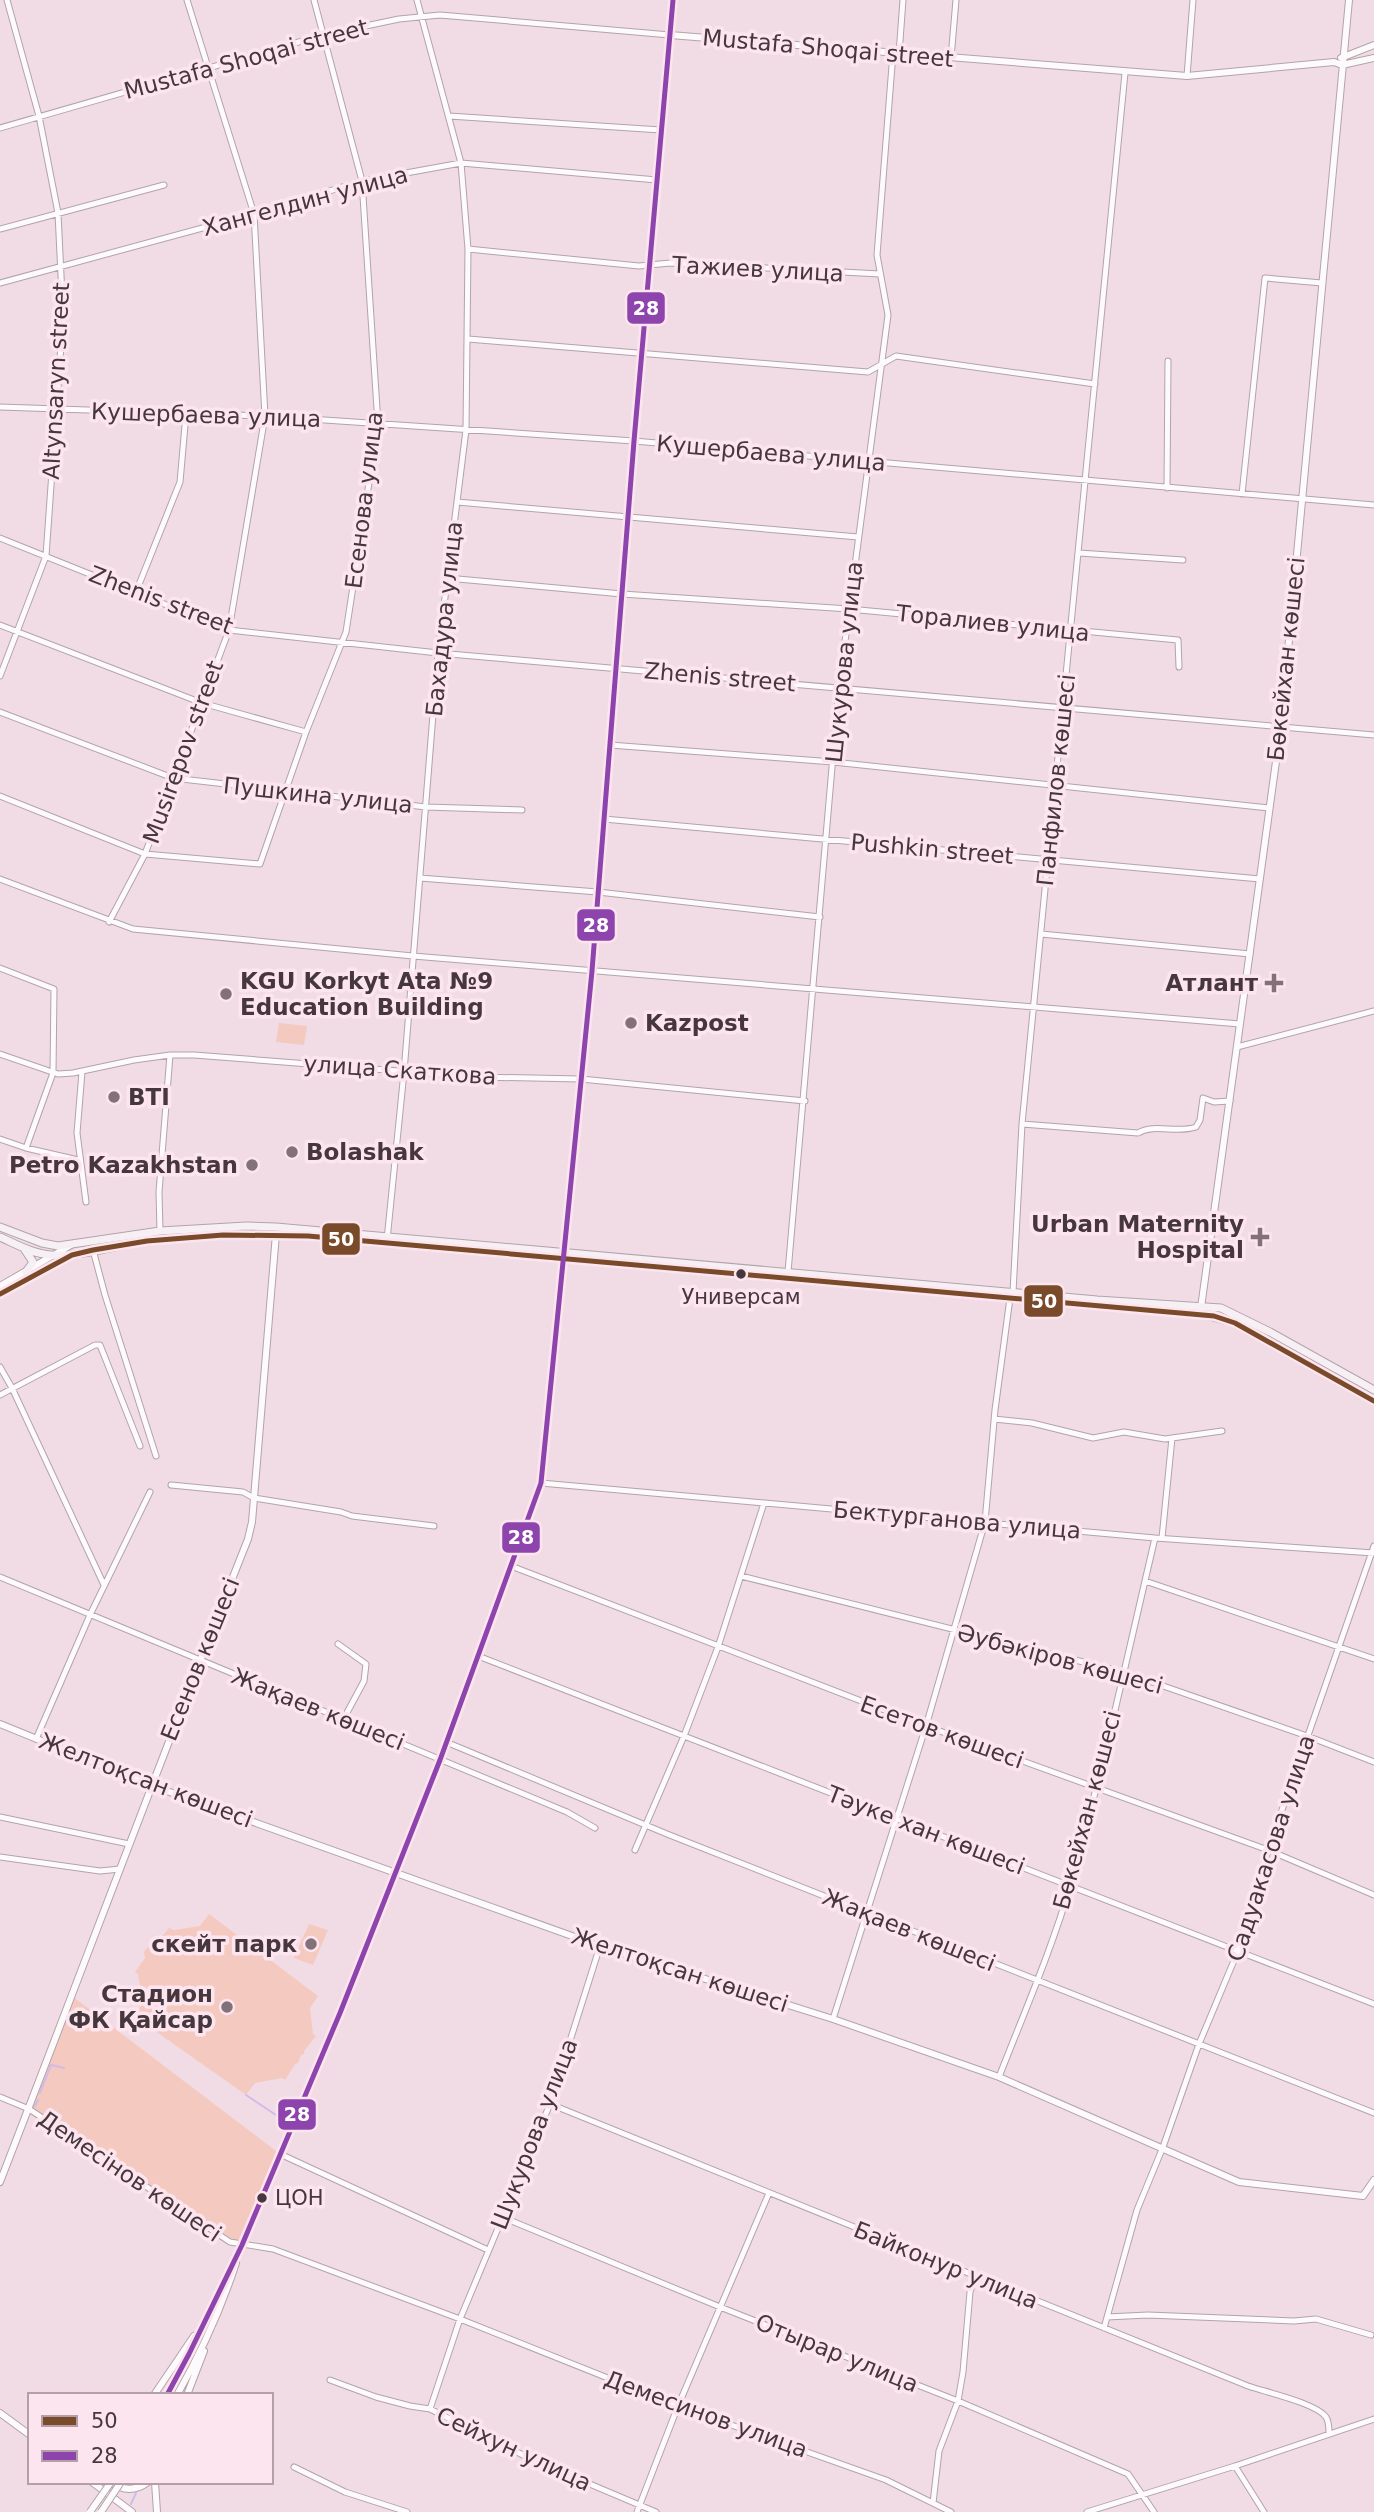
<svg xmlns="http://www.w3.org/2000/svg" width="1374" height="2512" font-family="'DejaVu Sans',sans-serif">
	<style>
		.pitch { fill: #f4c9bf }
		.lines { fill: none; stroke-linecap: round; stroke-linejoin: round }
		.stream { stroke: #cfbce8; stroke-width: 2 }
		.minor-casing { stroke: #b3a3aa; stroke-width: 7 }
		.tertiary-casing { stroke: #b3a3aa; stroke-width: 8 }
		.secondary-casing { stroke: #b3a3aa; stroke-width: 9 }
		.minor { stroke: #fdfafb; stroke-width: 5 }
		.tertiary { stroke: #fdfafb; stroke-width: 6 }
		.secondary { stroke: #f6f0f4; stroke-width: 7 }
		.tertiary-bridge-casing { stroke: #b3a3aa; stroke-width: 8; stroke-linecap: butt }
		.tertiary-bridge { stroke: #fdfafb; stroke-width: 6 }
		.bus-1-casing { stroke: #fde5ef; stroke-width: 10 }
		.bus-2-casing { stroke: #fde5ef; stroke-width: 10 }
		.bus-1 { stroke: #7a4b2a; stroke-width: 5 }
		.bus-2 { stroke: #8e44ad; stroke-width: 5 }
		.poi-dot { fill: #827178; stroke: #fde5ef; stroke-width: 2.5 }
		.bus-dot { fill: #46373d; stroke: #fde5ef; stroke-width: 2.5 }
		.labels { text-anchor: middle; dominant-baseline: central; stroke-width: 7; stroke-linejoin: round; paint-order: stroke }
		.bus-label { font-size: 21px; fill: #46373d; stroke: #fde5ef }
		.street-label { font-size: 23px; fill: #46373d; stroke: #fde5ef }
		.poi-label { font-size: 23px; font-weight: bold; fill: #46373d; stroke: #fde5ef; text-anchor: end }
		.line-badge { stroke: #fde5ef; stroke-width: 2.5 }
		.badge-label { font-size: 19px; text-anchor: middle; font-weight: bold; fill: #fff }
	</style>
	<rect width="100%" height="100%" fill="#f1dce5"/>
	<path class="pitch" d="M 279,1023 L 307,1026 L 304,1045 L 276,1042 Z
		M 209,1914 L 318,1996 L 310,2008 L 313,2034 L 316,2036 L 304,2051 L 304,2054 L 301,2055 L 298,2063 L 295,2064 L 285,2080 L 282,2078 L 255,2083 L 246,2095 L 134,2016 L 143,2003 L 138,1974 L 135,1972 L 145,1958 L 144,1952 L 153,1941 L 159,1940 L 169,1928 L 174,1930 L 200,1926 Z
		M 309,1924 L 328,1930 L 313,1965 L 294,1958 Z
		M 72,1996 L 280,2154 L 242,2245 L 29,2108 Z"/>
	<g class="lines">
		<path class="stream" d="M 40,2093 L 51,2065 L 64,2068
			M 246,2095 L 288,2123 L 285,2135
			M 35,2106 L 38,2100
			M 190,2365 L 210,2318
			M 131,2504 L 136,2493"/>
		<g class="minor-casing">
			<path id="minor" d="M 899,54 L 903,0
				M 951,58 L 956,0
				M 1187,76 L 1193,0
				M 449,116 L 661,130
				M 0,128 L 323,35 L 399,19 L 440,15 L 670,35
				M 0,229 L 164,185
				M 468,249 L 639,266 L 670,263 L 880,274
				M 0,283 L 254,214 L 362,181 L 461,163 L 657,180
				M 468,339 L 868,372 L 896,356 L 1095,384
				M 0,407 L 265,416 L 634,441 L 1374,505
				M 1167,488 L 1168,361
				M 1242,494 L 1265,278 L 1322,283
				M 457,502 L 858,537
				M 0,538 L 229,630 L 438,653 L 1374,735
				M 1079,553 L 1183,560
				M 447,578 L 622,594 L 849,609 L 1178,640 L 1179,667
				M 136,592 L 180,482 L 186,414
				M 0,625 L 202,703 L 306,732
				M 0,676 L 46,556 L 63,317 L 58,213 L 39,116 L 7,0
				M 0,712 L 173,778 L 426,807 L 522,810
				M 610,745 L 833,762 L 1269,808
				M 0,796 L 145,854 L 260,864 L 306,732 L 346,632 L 378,424 L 362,181 L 314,0
				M 604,819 L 1260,879
				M 420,878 L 598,892 L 820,917
				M 0,879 L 133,929 L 413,956 L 1240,1024
				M 109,922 L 145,854 L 229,630 L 265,416 L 254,214 L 187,0
				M 1041,934 L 1250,954
				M 0,968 L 54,989 L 53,1073 L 26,1148
				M 1237,1047 L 1374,1011
				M 0,1054 L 58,1074 L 73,1073 L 134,1060 L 170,1055 L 194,1055 L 477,1077 L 581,1079 L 805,1101
				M 82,1072 L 77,1133 L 86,1202
				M 1022,1124 L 1138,1133 C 1155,1123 1176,1134 1196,1127 L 1200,1120 L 1203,1098 L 1214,1102 L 1230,1101
				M 0,1139 L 26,1148 L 78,1160
				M 160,1231 L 159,1192 L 170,1055
				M 387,1240 L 404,1072 L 438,653 L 466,430 L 468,249 L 461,163 L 417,0
				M 93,1250 L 105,1295 L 156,1456
				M 788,1272 L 839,687 L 888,315 L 877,255 L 893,53
				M 1013,1292 L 1022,1124 L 1125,73
				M 0,1367 L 12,1388 L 104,1585
				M 0,1395 L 95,1345 L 100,1345 L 140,1446
				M 994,1419 L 1032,1423 L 1093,1438 L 1124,1432 L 1165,1439 L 1222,1431
				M 541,1483 L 1155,1538 L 1374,1553
				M 171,1485 L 243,1492 L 254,1498 L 341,1512 L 352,1516 L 434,1526
				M 1162,1538 L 1172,1438
				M 511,1566 L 926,1726 L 1268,1850 L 1374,1895
				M 741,1576 L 1123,1672 L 1307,1736 L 1374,1762
				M 0,1577 L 567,1812 L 595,1828
				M 1145,1581 L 1374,1659
				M 338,1644 L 366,1664 L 364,1681 L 343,1720
				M 478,1656 L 1374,2004
				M 36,1739 L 90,1615 L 150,1492
				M 446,1742 L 667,1834 L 1374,2113
				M 0,1817 L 129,1844
				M 635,1850 L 684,1736 L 718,1647 L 764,1503
				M 0,1857 L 100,1871 L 120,1869
				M 833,2019 L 926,1726 L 985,1522 L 995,1410 L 1010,1298
				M 999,2077 C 1024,2013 1052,1949 1071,1883 C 1103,1769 1128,1653 1155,1538
				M 0,2097 L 29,2109 L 230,2242 L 273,2249 L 460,2319 L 678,2406 L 886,2480 L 951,2512
				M 550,2104 L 1248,2386 C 1265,2392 1316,2403 1326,2417 C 1329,2422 1329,2428 1329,2433
				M 280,2154 L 488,2250
				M 502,2217 L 720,2307 L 958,2401 L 1128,2474 L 1154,2512
				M 1107,2317 L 1148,2315 L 1294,2321 L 1316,2319 L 1371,2335
				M 1104,2328 L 1137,2210 L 1163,2147 L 1199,2044 L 1238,1951 L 1268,1850 L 1374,1546
				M 330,2380 L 376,2397 L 410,2406 L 430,2409 L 533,2460 L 656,2512
				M 430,2409 L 460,2319 L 550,2104 L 600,1946
				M 1235,2466 L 1264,2512
				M 294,2467 L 345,2492 L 407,2512
				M 933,2503 L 939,2451 L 958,2401 L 963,2372 L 970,2292 L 975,2277
				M 637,2512 L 678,2406 L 769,2193
				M 1087,2512 L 1235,2466 L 1374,2419"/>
		</g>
		<g class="tertiary-casing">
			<path id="tertiary" d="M 670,35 L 1187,76 L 1334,62 L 1342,65 L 1374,58
				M 1341,58 L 1374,45
				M 0,1286 L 71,1245
				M 0,1294 L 72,1255
				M 1200,1315 L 1281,725 L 1349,0
				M 0,1724 L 150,1785 L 600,1946 L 833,2019 L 999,2077 L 1239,2182 L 1363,2196 L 1374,2180
				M 0,2182 C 83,1968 163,1753 248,1539 L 252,1522 L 276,1234
				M 154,2395 L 194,2336
				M 167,2395 L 189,2354 L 242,2245 L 340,2013 L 440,1760 L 541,1483 L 592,971 L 634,441 L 673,0
				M 177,2395 C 201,2353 221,2309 236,2263
				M 187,2395 L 204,2351
				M 0,2413 L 30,2435
				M 92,2482 L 132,2512
				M 110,2482 C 123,2491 136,2491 148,2482
				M 155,2482 L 157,2512"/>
		</g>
		<g class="secondary-casing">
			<path id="secondary" d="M 0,1227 L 42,1243 L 58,1246 L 160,1231 L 246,1226 L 276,1227 L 1097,1300 L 1221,1308 L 1270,1332 L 1374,1390
				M 0,1237 C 16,1244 33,1254 51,1255 C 82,1257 115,1245 147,1241 C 200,1234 254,1233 308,1236 L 1206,1315 L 1235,1323 L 1374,1401
				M 25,1250 L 33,1262 L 26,1272"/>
		</g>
		<use href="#minor" class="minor"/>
		<use href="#tertiary" class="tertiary"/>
		<use href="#secondary" class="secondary"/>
		<g class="tertiary-bridge-casing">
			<path id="tertiary-bridge" d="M 90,2512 L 111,2482
				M 101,2512 L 121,2482"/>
		</g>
		<use href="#tertiary-bridge" class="tertiary-bridge"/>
		<g class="bus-1-casing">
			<path id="bus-1" d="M 0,1294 L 72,1255 L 93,1250 L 147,1241 L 223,1235 L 308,1236 L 1214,1316 L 1235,1323 L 1374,1401"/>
		</g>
		<g class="bus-2-casing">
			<path id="bus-2" d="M 167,2395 L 189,2354 L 242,2245 L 340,2013 L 440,1760 L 541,1483 L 592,971 L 634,441 L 673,0"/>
		</g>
		<use href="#bus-1" class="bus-1"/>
		<use href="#bus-2" class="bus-2"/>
	</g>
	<g class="poi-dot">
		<path d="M1270.5 972.5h7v7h7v7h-7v7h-7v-7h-7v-7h7z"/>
		<circle cx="226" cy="994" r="7"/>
		<circle cx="631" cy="1023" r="7"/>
		<circle cx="114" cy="1097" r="7"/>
		<circle cx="292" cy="1152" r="7"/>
		<circle cx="252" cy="1165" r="7"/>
		<path d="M1256.5 1226.5h7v7h7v7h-7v7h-7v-7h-7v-7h7z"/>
		<circle cx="311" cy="1944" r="7"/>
		<circle cx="227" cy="2007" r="7"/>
	</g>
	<g class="bus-dot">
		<circle cx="741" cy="1274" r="6"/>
		<circle cx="262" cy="2198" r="6"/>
	</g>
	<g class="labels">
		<g class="bus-label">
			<text x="741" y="1297">Универсам</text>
			<text x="275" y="2198" text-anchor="start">ЦОН</text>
		</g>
		<g class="street-label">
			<text transform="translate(828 48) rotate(5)">Mustafa Shoqai street</text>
			<text transform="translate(246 59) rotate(-15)">Mustafa Shoqai street</text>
			<text transform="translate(305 201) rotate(-15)">Хангелдин улица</text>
			<text transform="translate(758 269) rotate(3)">Тажиев улица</text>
			<text transform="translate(56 381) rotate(-87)">Altynsaryn street</text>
			<text transform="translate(206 415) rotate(2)">Кушербаева улица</text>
			<text transform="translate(771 453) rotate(5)">Кушербаева улица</text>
			<text transform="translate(364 500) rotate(-83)">Есенова улица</text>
			<text transform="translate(161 600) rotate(21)">Zhenis street</text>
			<text transform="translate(444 619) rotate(-84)">Бахадура улица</text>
			<text transform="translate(993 623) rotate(6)">Торалиев улица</text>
			<text transform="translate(1286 659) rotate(-84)">Бөкейхан көшесі</text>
			<text transform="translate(844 662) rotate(-84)">Шукурова улица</text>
			<text transform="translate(720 677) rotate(5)">Zhenis street</text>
			<text transform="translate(183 752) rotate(-70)">Musirepov street</text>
			<text transform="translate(1056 780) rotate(-84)">Панфилов көшесі</text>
			<text transform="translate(318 795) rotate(6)">Пушкина улица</text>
			<text transform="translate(932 849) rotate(5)">Pushkin street</text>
			<text transform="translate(400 1070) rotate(4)">улица Скаткова</text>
			<text transform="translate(957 1520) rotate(5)">Бектурганова улица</text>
			<text transform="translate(200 1659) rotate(-68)">Есенов көшесі</text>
			<text transform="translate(1060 1659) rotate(15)">Әубәкіров көшесі</text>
			<text transform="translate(318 1709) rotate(22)">Жақаев көшесі</text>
			<text transform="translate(942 1732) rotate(20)">Есетов көшесі</text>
			<text transform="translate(146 1780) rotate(21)">Желтоқсан көшесі</text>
			<text transform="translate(1087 1810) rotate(-75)">Бөкейхан көшесі</text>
			<text transform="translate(926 1830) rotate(21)">Тәуке хан көшесі</text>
			<text transform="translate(1271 1848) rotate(-72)">Садуакасова улица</text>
			<text transform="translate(909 1930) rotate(22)">Жақаев көшесі</text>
			<text transform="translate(680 1970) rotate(18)">Желтоқсан көшесі</text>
			<text transform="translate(534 2134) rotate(-69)">Шукурова улица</text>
			<text transform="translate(130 2176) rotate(34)">Демесінов көшесі</text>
			<text transform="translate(946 2265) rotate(22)">Байконур улица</text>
			<text transform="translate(837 2353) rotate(22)">Отырар улица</text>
			<text transform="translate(706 2414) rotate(20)">Демесинов улица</text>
			<text transform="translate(514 2449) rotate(25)">Сейхун улица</text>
		</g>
		<g class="poi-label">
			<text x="240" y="981" text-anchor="start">KGU Korkyt Ata №9<tspan x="240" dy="26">Education Building</tspan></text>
			<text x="1258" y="983">Атлант</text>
			<text x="645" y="1023" text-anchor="start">Kazpost</text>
			<text x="128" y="1097" text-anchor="start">BTI</text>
			<text x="306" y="1152" text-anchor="start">Bolashak</text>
			<text x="238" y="1165">Petro Kazakhstan</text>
			<text x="1244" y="1224">Urban Maternity<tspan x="1244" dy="26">Hospital</tspan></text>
			<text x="297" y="1944">скейт парк</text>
			<text x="213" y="1994">Стадион<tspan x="213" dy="26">ФК Қайсар</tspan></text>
		</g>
	</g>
	<g class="line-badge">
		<rect x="626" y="291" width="40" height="34" rx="7" fill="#8e44ad"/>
		<rect x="576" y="908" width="40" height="34" rx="7" fill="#8e44ad"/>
		<rect x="321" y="1222" width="40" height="34" rx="7" fill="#7a4b2a"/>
		<rect x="1023" y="1284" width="41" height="34" rx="7" fill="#7a4b2a"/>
		<rect x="501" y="1521" width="40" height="33" rx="7" fill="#8e44ad"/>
		<rect x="277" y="2098" width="40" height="33" rx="7" fill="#8e44ad"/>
	</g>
	<g class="badge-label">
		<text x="646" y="315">28</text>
		<text x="596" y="932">28</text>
		<text x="341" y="1246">50</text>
		<text x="1044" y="1308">50</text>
		<text x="521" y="1544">28</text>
		<text x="297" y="2121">28</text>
	</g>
	<rect x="28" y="2393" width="245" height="91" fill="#fde5ef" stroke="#b49fa8" stroke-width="2"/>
	<rect x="42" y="2416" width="35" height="10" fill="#7a4b2a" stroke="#b49fa8" stroke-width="2"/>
	<text x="91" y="2428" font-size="21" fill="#46373d">50</text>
	<rect x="42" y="2451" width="35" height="10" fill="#8e44ad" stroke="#b49fa8" stroke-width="2"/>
	<text x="91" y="2463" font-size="21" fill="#46373d">28</text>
</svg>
